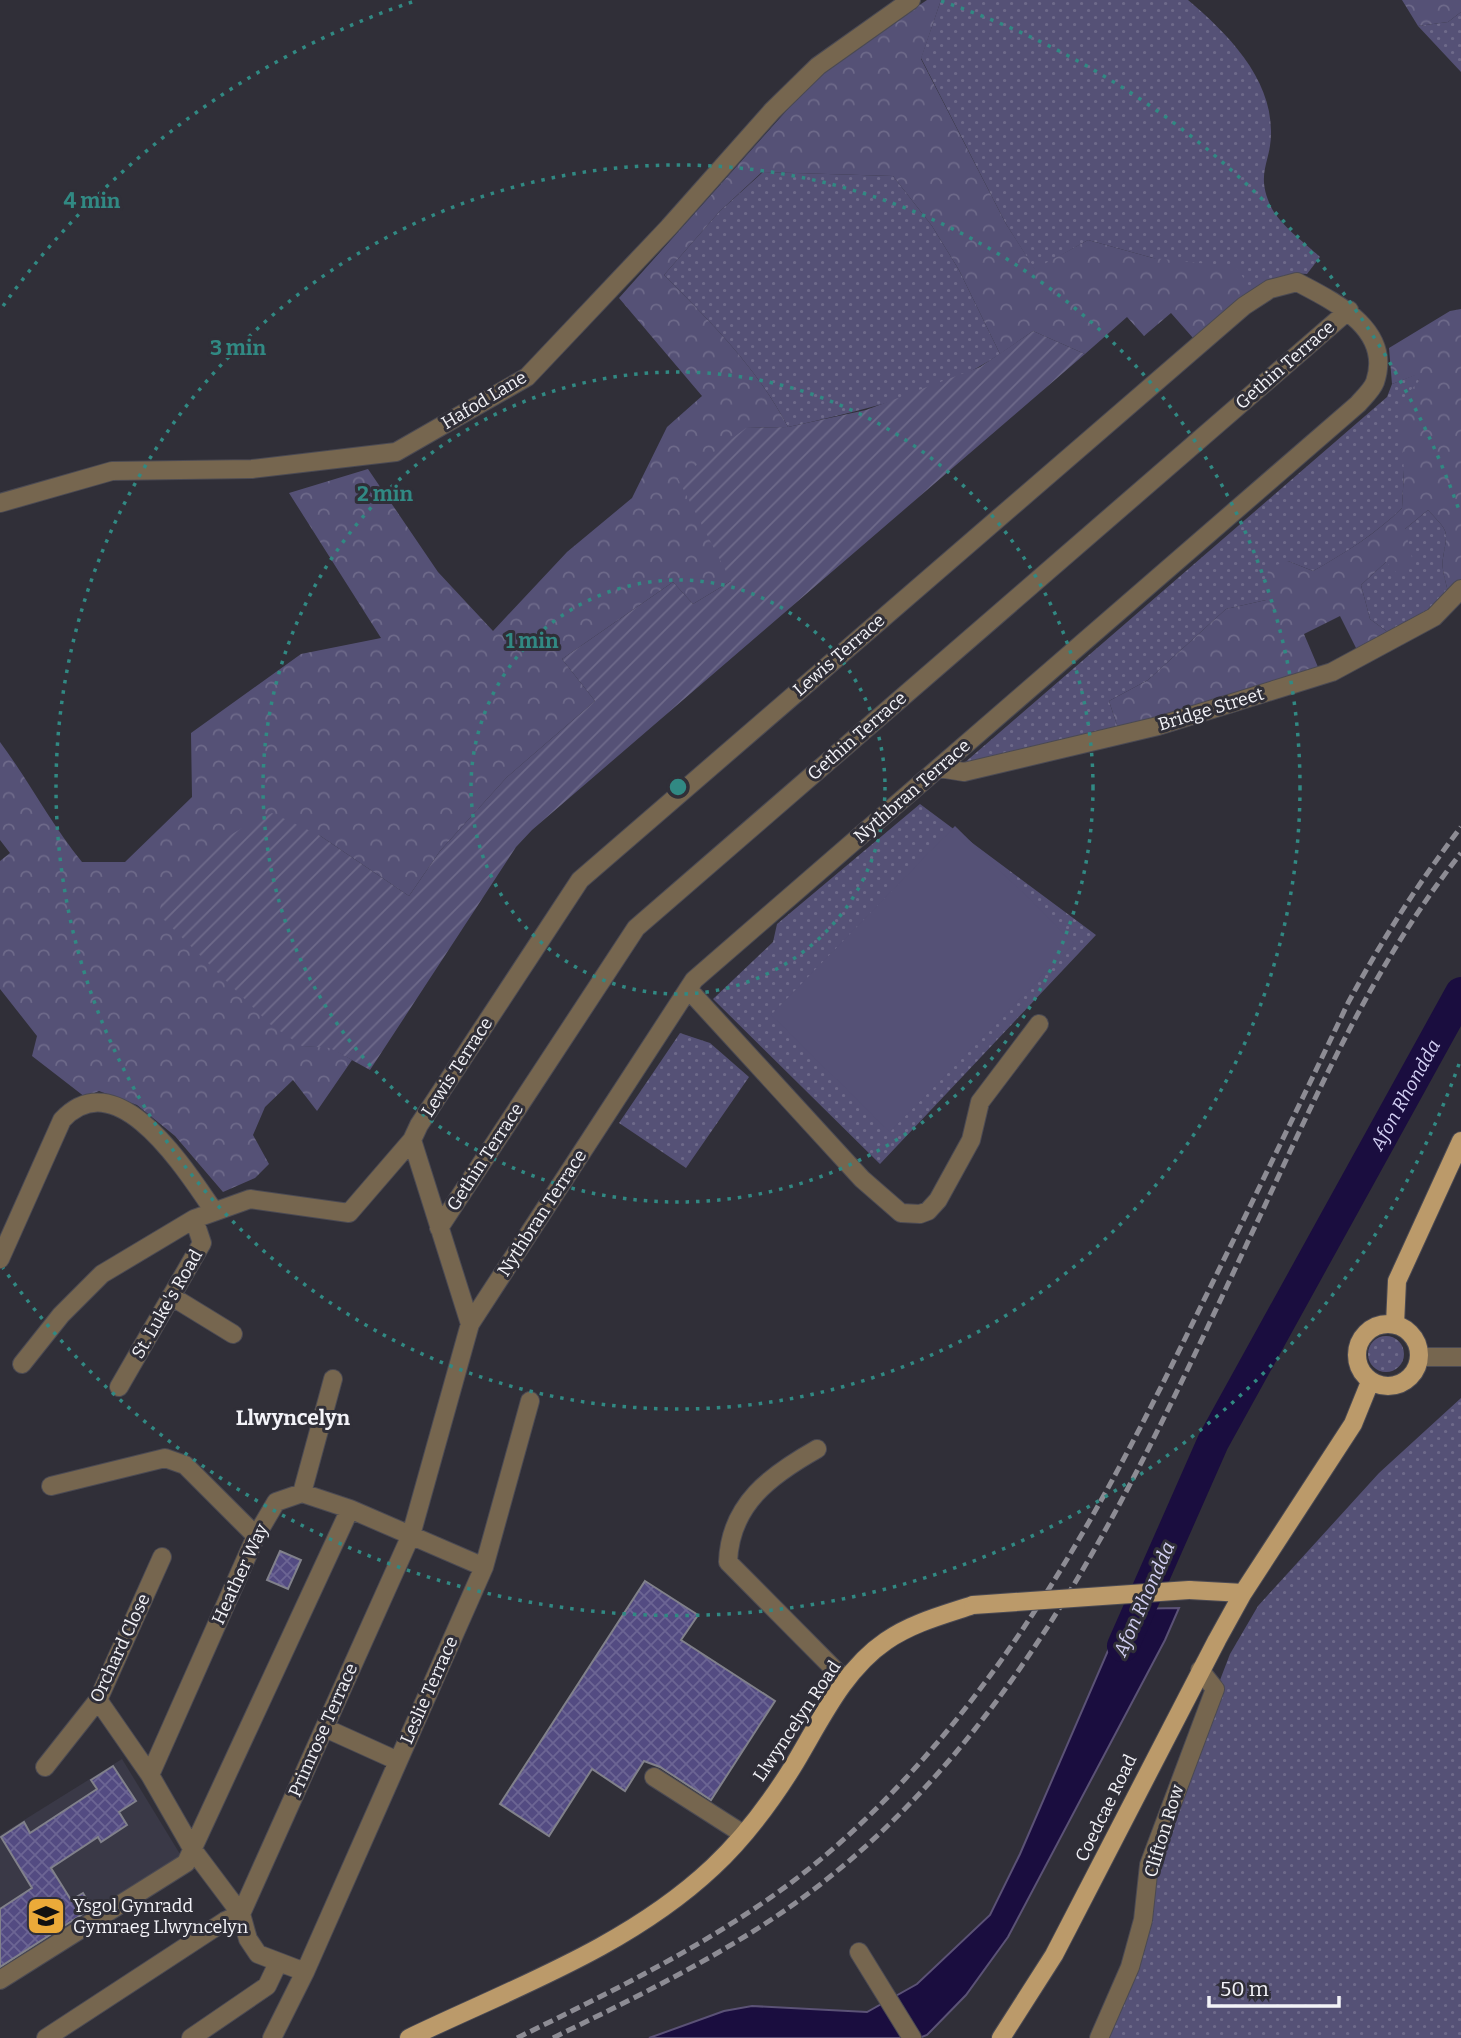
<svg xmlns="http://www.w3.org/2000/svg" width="1461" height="2038" font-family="Bitter,serif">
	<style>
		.built { fill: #3a3947 }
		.grass { fill: url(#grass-dots) }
		.forest { fill: url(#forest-crowns) }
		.garden { fill: url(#garden-furrows) }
		.pitch { fill: #555176 }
		.water { fill: #1a0d3f; stroke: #5b5276; stroke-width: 2 }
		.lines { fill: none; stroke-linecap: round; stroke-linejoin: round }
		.river { stroke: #1a0d3f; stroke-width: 32 }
		.building { fill: url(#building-cross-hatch); stroke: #81818b; stroke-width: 2 }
		.minor-casing { stroke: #4b4a53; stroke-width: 20 }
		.major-casing { stroke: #4b4a53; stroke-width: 20 }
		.minor { stroke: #76664f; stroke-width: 18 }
		.major { stroke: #bb9a6a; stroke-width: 18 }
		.rail { stroke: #8d8c94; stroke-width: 5; stroke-dasharray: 10 5; stroke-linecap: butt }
		.major-bridge-casing { stroke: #4b4a53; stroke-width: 20; stroke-linecap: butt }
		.major-bridge { stroke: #bb9a6a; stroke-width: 18 }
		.ring { fill: none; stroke: #318983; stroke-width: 3.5; stroke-dasharray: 3.5 7 }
		.labels { text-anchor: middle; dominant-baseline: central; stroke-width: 6; stroke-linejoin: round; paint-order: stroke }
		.street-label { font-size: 18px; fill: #f3f3f8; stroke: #302f38 }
		.poi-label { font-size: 18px; fill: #f3f3f8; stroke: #302f38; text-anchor: start }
		.water-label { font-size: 19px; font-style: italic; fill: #d3d0f3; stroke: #302f38 }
		.quarter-label { font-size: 21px; font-weight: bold; fill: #f3f3f8; stroke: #302f38 }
		.centre { fill: #318983; stroke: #302f38; stroke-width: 3.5 }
		.ring-label { font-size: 21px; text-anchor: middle; font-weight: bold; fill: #318983; stroke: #302f38; stroke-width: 6; stroke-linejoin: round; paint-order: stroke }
	</style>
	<defs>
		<pattern id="grass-dots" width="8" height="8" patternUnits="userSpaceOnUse" patternTransform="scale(1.75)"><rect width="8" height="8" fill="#555176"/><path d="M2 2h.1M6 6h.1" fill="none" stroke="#6e6a8a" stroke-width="1.8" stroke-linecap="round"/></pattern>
		<pattern id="forest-crowns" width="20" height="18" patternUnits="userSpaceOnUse" patternTransform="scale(1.75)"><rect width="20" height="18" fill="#555176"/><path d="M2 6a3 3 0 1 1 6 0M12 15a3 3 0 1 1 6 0" fill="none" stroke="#6e6a8a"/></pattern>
		<pattern id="garden-furrows" width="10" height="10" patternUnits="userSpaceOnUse" patternTransform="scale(1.75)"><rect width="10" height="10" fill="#555176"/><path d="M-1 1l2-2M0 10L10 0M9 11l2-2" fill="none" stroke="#6e6a8a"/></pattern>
		<pattern id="building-cross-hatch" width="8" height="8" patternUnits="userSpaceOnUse" patternTransform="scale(1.75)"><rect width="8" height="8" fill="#534b82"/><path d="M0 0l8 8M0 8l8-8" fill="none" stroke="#6c6594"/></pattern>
	</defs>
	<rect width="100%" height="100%" fill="#302f38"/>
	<path class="built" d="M 122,1759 L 183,1859 L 0,1972 L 0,1835 Z"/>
	<path class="grass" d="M 941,0 L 1188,0 C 1227,33 1272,78 1271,133 C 1271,163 1255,173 1271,207 C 1280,225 1305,243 1320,257 L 1307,274 C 1286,272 1270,279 1253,292 L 1153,258 L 1088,240 L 1035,270 L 1006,224 L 921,58 Z
		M 1461,12 L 1461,72 L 1418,26 L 1448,22 Z
		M 763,172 L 893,176 L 932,226 L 959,270 L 1000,354 C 943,393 855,412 788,427 C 758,369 710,321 664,275 L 719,212 Z
		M 1417,374 L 1419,381 L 1404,470 L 1402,508 C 1378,532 1344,554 1313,571 L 1288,561 L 1266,600 L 1226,609 L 1148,680 L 1109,701 L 1118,728 L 963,764 L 1387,397 L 1392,384 Z
		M 1428,510 C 1449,533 1448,528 1443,558 C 1441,569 1446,582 1448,592 L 1428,610 L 1389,633 L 1370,619 L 1361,585 L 1386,562 L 1405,529 Z
		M 920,804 L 1096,935 L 880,1164 L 713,999 L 773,942 L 777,924 Z
		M 680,1033 L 710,1043 L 749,1077 L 686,1168 L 619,1123 Z
		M1368 1354a18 18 0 1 1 36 0a18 18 0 1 1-36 0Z
		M 1461,1398 L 1461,2038 L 1099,2038 L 1130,1967 L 1149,1865 L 1230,1654 L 1258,1606 L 1379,1473 Z"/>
	<path class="forest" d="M 927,0 L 941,0 L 921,59 L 1006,224 L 1035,269 L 1088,240 L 1153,258 L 1236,267 L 1253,292 L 1193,338 L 1171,313 L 1144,336 L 1127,317 L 1085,354 L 1033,331 L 1000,354 L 959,270 L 932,226 L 893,176 L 762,172 L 719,212 L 664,275 C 710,321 758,369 788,427 L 746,428 L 731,581 L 693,604 L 673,582 L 562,659 L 595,701 L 507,777 L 440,851 L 409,896 L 319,835 L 302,1046 L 330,1047 L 352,1060 L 317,1111 L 293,1080 L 265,1107 L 253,1135 L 269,1164 L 255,1178 L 223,1192 L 175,1136 L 137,1105 L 99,1091 L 85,1097 L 32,1056 L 37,1036 L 0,989 L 0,861 L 10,853 L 0,840 L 0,742 C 29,781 51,824 82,862 L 125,862 L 192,797 L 191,733 L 301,654 L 381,638 L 289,493 L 368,469 L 438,572 L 493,631 L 567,552 L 632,498 L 667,427 L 702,396 L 619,298 L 813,81 L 864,42 Z
		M 1402,0 L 1461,0 L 1461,12 L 1448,22 L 1418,26 Z
		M 1461,309 L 1461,579 L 1448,592 C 1446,582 1441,569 1443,558 C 1448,528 1449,533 1428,510 L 1405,529 L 1414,566 L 1398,574 L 1386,562 L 1361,585 L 1370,619 L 1389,633 L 1357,650 L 1340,616 L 1304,634 L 1318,667 L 1243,694 L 1118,728 L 1109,701 L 1148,680 L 1226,609 L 1266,600 L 1268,568 L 1288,561 L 1313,571 C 1345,553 1377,533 1402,508 L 1404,470 L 1398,404 L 1419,381 L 1416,375 L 1392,384 L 1389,348 L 1450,311 Z"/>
	<path class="garden" d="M 1033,331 L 1085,354 L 532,830 L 516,847 L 370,1070 L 330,1048 L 302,1046 L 271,1025 L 158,914 C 178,868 226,833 272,813 L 319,835 L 409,896 L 440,851 L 507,777 L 595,701 L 562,659 L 673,582 L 693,604 L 731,581 L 678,479 L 746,428 L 788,427 L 866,410 L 980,367 Z"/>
	<path class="pitch" d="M 955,826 L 1074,943 L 890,1132 L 771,1015 Z"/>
	<path class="water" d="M 1179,1608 L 1165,1640 L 1008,1937 L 966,1995 L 927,2035 L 919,2038 L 649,2038 L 724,2011 L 752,2006 L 867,2012 L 917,1984 L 990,1915 L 1020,1854 L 1126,1609 Z"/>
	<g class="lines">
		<path class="river" id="s1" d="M 1123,1646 L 1213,1442 L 1461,993"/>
	</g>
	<path class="building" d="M 280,1551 L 301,1560 L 288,1589 L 267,1580 Z
		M 645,1581 L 698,1615 L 681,1640 L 775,1701 L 711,1800 L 660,1767 L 644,1761 L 625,1791 L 592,1769 L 549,1836 L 500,1804 Z
		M 113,1766 L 136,1801 L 119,1812 L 127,1825 L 101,1842 L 98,1837 L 51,1868 L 71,1900 L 83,1893 L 92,1908 L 0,1967 L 0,1909 L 32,1888 L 1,1837 L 24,1822 L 30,1833 L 97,1789 L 91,1780 Z"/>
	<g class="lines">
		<g class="minor-casing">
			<path id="minor" d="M 0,503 L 112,471 L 252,469 L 396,452 L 527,377 L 669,227 L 772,111 L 818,66 L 911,0
				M 939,768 L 964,772 L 1158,726 L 1332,672 L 1434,617 L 1461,589
				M 688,989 L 862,1179 L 901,1213 L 920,1214 L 928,1211 L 938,1200 L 971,1140 L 980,1102 L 1039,1024
				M 412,1140 L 470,1324
				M 439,1228 L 636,928 L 1349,310
				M 0,1259 L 62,1120 C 118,1060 186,1171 214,1211
				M 171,1296 L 233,1334
				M 1420,1357 L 1461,1357
				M 22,1364 L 61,1315 L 102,1274 L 194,1219
				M 817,1449 C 771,1475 730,1504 728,1562 L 845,1680
				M 51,1486 L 165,1458 L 185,1465 L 256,1536
				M 302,1493 L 333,1379
				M 98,1700 L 150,1775 L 193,1850 L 241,1914 L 248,1939 L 258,1954 L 305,1972
				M 325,1728 L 398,1761
				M 45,1767 L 98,1700 L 162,1557
				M 150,1775 L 256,1536 L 276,1502 L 302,1493 L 350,1509 L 484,1567
				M 654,1777 L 743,1834
				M 859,1952 L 912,2038
				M 0,1980 L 186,1863 L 350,1509
				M 46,2038 L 225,1921 L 241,1914 L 411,1535 L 470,1324 L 694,980 L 1358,404 C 1363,398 1372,390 1375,382 C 1393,329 1333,301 1297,282 L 1270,289 L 1244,306 L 580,880 L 419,1125 L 412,1140 L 349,1213 L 250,1199 L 194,1219 L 202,1243 L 119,1387
				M 191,2038 L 267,1986 L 278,1963
				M 272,2038 L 305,1972 L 484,1567 L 530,1401
				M 1099,2038 L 1130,1967 L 1143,1920 L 1149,1865 L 1215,1689 L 1200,1670"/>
		</g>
		<g class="major-casing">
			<path id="major" d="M1357 1355a31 31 0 1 1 62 0a31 31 0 1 1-62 0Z
				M 1395,1324 L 1397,1281 L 1461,1141
				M 1189,1590 L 1243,1593
				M 409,2038 C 513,1988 628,1947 713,1867 C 743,1839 770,1803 792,1768 C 819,1724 842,1671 886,1641 C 912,1623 943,1615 973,1605
				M 1001,2038 L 1054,1955 L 1217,1640 L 1243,1593 L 1353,1424 L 1370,1382"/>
		</g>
		<use href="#minor" class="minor"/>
		<use href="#major" class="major"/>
		<path class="rail" d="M 517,2038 C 627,1984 741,1929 834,1848 C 1002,1701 1105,1503 1201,1306 C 1251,1205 1300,1104 1348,1003 C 1383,938 1417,885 1461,827
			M 553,2038 C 638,1996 724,1955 801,1899 C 1029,1732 1143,1463 1260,1216 C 1319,1090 1374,963 1461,853"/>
		<g class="major-bridge-casing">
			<path id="major-bridge" d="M 973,1605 L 1189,1590"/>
		</g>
		<use href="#major-bridge" class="major-bridge"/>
	</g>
	<g class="ring">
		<circle cx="678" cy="787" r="207"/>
		<circle cx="678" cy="787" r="415"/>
		<circle cx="678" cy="787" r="622"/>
		<path d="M1459 1064A829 829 0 0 1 3 1268M3 306A829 829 0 0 1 415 1M941 1A829 829 0 0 1 1459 510"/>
	</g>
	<defs>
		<g id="school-square" transform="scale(2.0125)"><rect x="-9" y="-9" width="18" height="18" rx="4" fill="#ebaa39" stroke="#302f38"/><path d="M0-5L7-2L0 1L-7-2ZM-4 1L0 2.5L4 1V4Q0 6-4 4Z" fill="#111"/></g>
	</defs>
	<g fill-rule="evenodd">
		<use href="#school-square" x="46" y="1916"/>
	</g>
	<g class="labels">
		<g class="street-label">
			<text transform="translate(1285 365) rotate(-41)">Gethin Terrace</text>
			<text transform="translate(484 400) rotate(-31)">Hafod Lane</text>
			<text transform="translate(839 655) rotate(-41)">Lewis Terrace</text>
			<text transform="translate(1211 709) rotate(-17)">Bridge Street</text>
			<text transform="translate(857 736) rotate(-41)">Gethin Terrace</text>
			<text transform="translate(912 791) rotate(-41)">Nythbran Terrace</text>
			<text transform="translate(457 1067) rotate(-57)">Lewis Terrace</text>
			<text transform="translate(485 1157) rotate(-57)">Gethin Terrace</text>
			<text transform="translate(542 1213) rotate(-57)">Nythbran Terrace</text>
			<text transform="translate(167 1304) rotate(-60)">St. Luke's Road</text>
			<text transform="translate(240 1574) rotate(-65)">Heather Way</text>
			<text transform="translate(120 1648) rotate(-65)">Orchard Close</text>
			<text transform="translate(429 1690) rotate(-66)">Leslie Terrace</text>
			<text transform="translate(797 1721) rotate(-56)">Llwyncelyn Road</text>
			<text transform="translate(323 1730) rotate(-66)">Primrose Terrace</text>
			<text transform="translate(1106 1808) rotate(-64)">Coedcae Road</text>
			<text transform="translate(1164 1831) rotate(-73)">Clifton Row</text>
		</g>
		<g class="poi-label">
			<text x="73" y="1906">Ysgol Gynradd<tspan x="73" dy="21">Gymraeg Llwyncelyn</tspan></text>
		</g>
		<g class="water-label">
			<text stroke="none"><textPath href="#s1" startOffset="620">Afon Rhondda</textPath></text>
			<text transform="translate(1144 1599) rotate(-66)">Afon Rhondda</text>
		</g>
		<g class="quarter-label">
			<text x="293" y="1418">Llwyncelyn</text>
		</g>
	</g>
	<circle cx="678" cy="787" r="10" class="centre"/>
	<g class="ring-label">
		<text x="92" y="208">4 min</text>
		<text x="238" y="355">3 min</text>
		<text x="385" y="501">2 min</text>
		<text x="532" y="648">1 min</text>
	</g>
	<path d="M1209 1996v10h130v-10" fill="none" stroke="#f3f3f8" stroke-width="3.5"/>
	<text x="1220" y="1996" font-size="21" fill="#f3f3f8" stroke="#302f38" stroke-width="5" paint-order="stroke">50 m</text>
</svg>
